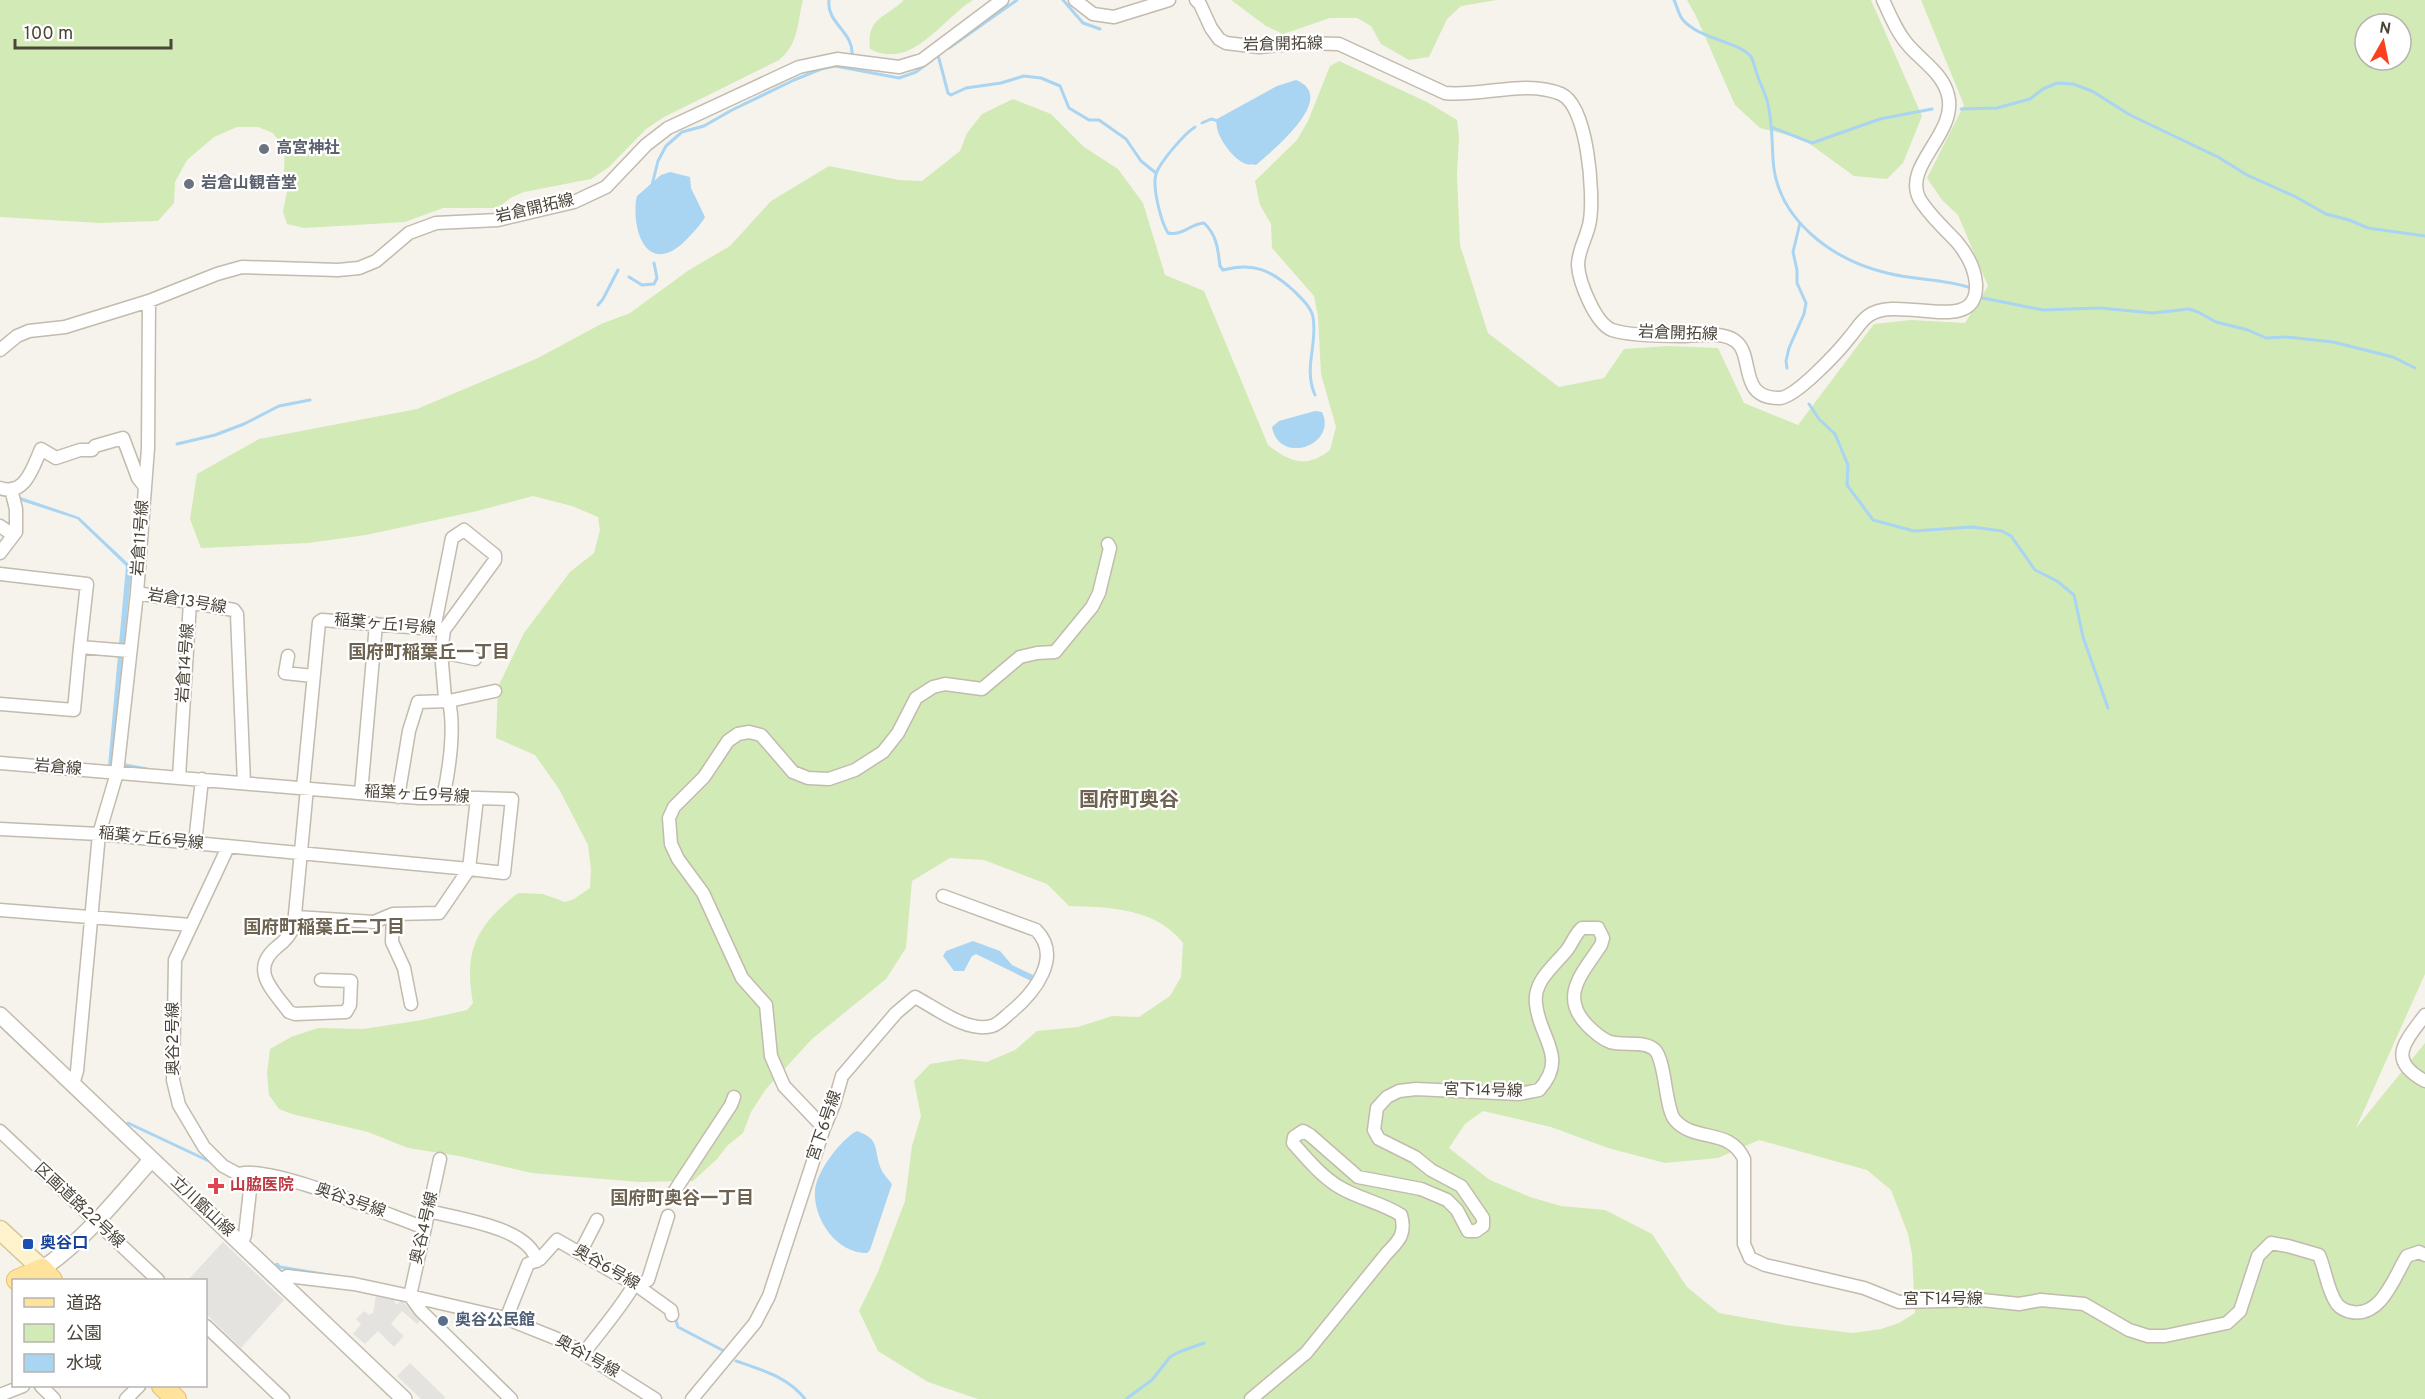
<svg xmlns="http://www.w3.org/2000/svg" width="2425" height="1399" font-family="Overpass,'Noto Sans JP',sans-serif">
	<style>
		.green { fill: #d2eab5; fill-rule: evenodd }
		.parking { fill: #e5e3e0 }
		.water { fill: #a9d4f2 }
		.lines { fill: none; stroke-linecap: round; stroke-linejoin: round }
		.stream { stroke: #a9d4f2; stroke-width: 3 }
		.minor-casing { stroke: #c2bbae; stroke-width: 15 }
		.tertiary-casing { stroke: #c2bbae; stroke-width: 18 }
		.secondary-casing { stroke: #d6c79b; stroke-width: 21 }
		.primary-casing { stroke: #e6c16a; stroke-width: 22 }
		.minor { stroke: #fff; stroke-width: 12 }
		.tertiary { stroke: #fff; stroke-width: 15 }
		.secondary { stroke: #fff3cd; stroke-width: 18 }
		.primary { stroke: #ffe39c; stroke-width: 20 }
		.worship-dot { fill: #6b7280; stroke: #fff; stroke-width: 2 }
		.health-dot { fill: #e0444e; stroke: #fff; stroke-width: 2 }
		.transit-dot { fill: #1a4fb4; stroke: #fff; stroke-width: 2 }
		.service-dot { fill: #5c6f8a; stroke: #fff; stroke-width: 2 }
		.labels { text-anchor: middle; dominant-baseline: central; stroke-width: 4.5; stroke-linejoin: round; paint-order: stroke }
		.street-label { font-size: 16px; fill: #4b4439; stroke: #fff }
		.worship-label { font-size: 16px; font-weight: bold; fill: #5b616d; stroke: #fff; text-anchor: start }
		.health-label { font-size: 16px; font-weight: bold; fill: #be3a42; stroke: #fff; text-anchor: start }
		.transit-label { font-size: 16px; font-weight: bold; fill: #164399; stroke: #fff; text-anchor: start }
		.service-label { font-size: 16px; font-weight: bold; fill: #4e5e75; stroke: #fff; text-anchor: start }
		.neighbourhood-label { font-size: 18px; font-weight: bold; fill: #6e6250; stroke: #fff }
		.quarter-label { font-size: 20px; font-weight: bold; fill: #6e6250; stroke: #fff }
	</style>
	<rect width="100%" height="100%" fill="#f6f3ec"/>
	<path class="green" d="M 0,0 L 803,0 C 797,23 799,44 779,60 L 664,117 L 646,129 L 609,167 L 591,179 L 524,192 L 510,198 L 498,208 L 443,208 L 405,222 L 304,228 L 287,224 L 283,212 L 288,186 L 284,172 L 285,149 L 273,133 L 258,127 L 237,127 L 214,137 L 187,160 L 175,182 L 174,203 L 158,221 L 99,223 L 0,217 Z
		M 904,0 L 973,0 C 942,19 912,71 870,49 C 866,17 886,18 904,0 Z
		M 1231,0 L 1497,0 L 1461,6 L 1447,19 L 1429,57 L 1409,60 L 1381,44 L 1371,26 L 1357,18 L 1330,18 L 1283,34 L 1266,26 Z
		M 1687,0 L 1871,0 L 1922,116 L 1903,163 L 1887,179 L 1854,176 L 1803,139 L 1760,128 L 1735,105 L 1696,16 Z
		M 1921,0 L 2425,0 L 2425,974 L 2356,1128 L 2425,1043 L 2425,1399 L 978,1399 L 928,1382 L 878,1351 L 859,1311 L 878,1272 L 905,1201 L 912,1146 L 921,1116 L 914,1081 L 930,1064 L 961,1059 L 987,1062 L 1015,1050 L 1037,1031 L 1078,1027 L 1112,1016 L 1139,1017 L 1170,996 L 1181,977 L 1183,943 C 1156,908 1109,907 1069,906 L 1047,884 L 984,860 L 950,858 L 912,881 L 906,948 L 886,979 L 812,1039 L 766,1089 L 751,1112 L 743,1133 L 728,1145 L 717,1159 L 693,1181 L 639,1182 L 532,1173 L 459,1156 L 408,1148 L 368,1132 L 292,1114 L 279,1109 L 269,1095 L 267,1073 L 270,1049 L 291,1037 L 318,1028 L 363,1029 L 422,1020 L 467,1010 L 473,1003 C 463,950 478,924 518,893 L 543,894 L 565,902 L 574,899 L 590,888 L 591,870 L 588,845 L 559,789 L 535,755 L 496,738 L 498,687 L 524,633 L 570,572 L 594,553 L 600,530 L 598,517 L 572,506 L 533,496 L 477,511 L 366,535 L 308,543 L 201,548 L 190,519 L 197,474 L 259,439 L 417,409 L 538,358 L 601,324 L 630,313 L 689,270 L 730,246 L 771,201 L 829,166 L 899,180 L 922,181 L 960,151 L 967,133 L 982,114 L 1013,99 L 1051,114 L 1084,147 L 1118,169 L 1143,203 L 1165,275 L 1204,291 L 1268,445 C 1290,462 1306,469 1330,450 L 1336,427 L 1321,374 L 1318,316 L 1314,296 L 1272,248 L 1271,224 L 1260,205 L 1255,181 L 1297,140 L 1308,121 L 1330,66 L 1339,61 L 1427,102 L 1457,120 L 1459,137 L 1457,175 L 1460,245 L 1488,333 L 1559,387 L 1604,378 L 1624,349 L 1668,346 L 1718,348 L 1744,403 L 1798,425 L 1874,324 L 1911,320 L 1965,323 L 1988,286 L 1958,215 L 1942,200 L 1927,178 L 1964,105 ZM 2365,24 L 2401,24 L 2401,60 L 2365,60 ZM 1483,1111 L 1551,1127 L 1608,1148 L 1665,1163 L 1718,1158 L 1759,1140 L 1867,1170 L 1891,1190 L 1908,1234 L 1912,1254 L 1915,1313 L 1899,1323 L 1881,1329 L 1853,1333 L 1785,1325 L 1719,1313 L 1687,1287 L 1652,1234 L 1605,1210 L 1561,1206 L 1530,1197 L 1490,1180 L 1449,1148 L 1465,1124 Z"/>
	<path class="parking" d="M 223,1242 L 284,1300 L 241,1348 L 206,1314 L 206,1280 L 188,1280 Z
		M 376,1296 L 394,1299 L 396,1305 L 402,1301 L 422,1319 L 417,1324 L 402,1311 L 391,1324 L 404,1336 L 394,1347 L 378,1331 L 365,1344 L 353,1334 L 361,1324 L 356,1319 L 364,1311 L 369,1315 L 373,1313 Z
		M 410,1363 L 445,1397 L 444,1399 L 421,1399 L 397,1376 Z"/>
	<path class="water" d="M 1296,80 C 1339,97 1273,150 1256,165 C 1253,164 1249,165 1246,164 C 1233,160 1213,133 1217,119 L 1277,86 Z
		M 670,172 L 690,177 L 691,188 L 705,217 C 700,226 694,231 687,239 C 650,277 632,236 636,200 L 637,196 L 661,175 Z
		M 1315,411 L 1322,412 C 1338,445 1279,466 1272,427 L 1279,421 Z
		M 0,490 L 79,517 L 132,567 L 112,763 L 108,766 L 126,566 L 77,519 L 3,495 L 0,494 Z
		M 973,941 L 1000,951 L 1012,965 L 1033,975 L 1031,981 L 976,954 L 972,956 L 964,971 L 954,971 L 943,956 L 946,951 Z
		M 857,1131 C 881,1140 873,1148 881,1169 C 883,1174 888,1179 892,1184 L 870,1250 L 867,1253 C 837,1254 813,1219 815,1191 C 816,1172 841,1139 857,1131 Z"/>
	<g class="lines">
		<path class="stream" d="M 829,0 C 826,23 854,32 852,55
			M 1063,0 L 1083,23 L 1100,29
			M 1674,0 C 1677,6 1679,16 1683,20 C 1699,39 1741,42 1751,57 C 1754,61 1755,69 1757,74 C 1760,84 1766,94 1768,104 C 1772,121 1772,141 1773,159 C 1776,219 1832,260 1887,273 C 1914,280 1942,279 1968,287
			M 949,48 L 1017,0
			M 938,55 L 948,93 L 951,95 L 966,88 L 1001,83 L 1024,76 L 1041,78 L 1060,86 L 1069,108 L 1089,120 L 1099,120 L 1126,139 L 1141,161 L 1156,173
			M 1961,109 L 1997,108 L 2030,99 L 2043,89 L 2057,83 L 2073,84 L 2092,91 L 2130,115 L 2218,157 L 2247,175 L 2296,197 L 2326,214 L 2349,220 L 2368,228 L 2425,236
			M 1202,123 L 1211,119 L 1218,121
			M 1195,127 C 1184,134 1160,162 1156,174 C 1152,187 1161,222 1168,233 C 1183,236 1190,224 1204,223 C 1217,235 1218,250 1220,266 L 1223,270 C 1254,262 1271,270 1294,291 C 1301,298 1311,307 1313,317 C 1318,344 1303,368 1315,395
			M 1771,127 L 1812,143 L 1880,119 L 1932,109
			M 652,185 L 658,161 L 666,146 L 682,132 L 704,126 L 732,110 L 794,80 L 821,69 L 835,66 L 899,78 L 916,72 L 932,60
			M 629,277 L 642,285 L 654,284 L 657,278 L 654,263
			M 1983,298 L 2043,310 L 2100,308 L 2153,313 L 2189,309 L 2198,312 L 2216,322 L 2248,330 L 2266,338 L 2287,337 L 2333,342 L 2393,357 L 2415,368
			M 598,305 L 603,299 L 618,270
			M 1787,368 L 1786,361 L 1789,348 L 1804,314 L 1806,303 L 1797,283 L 1797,270 L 1793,252 L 1800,223
			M 1809,404 L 1819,419 L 1835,434 L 1848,465 L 1847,485 L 1873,520 L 1914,531 L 1972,527 L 2002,531 L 2011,536 L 2035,570 L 2057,581 L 2074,595 L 2083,637 L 2108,708
			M 177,444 L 215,435 L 244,424 L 279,406 L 310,400
			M 125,765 L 147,769
			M 128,1123 L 211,1162
			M 277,1264 L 280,1267 L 341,1277
			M 675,1318 L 678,1327 L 724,1351
			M 736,1361 C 762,1370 788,1377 805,1399
			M 1126,1399 L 1152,1380 L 1170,1357 L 1179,1352 L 1204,1343"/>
		<g class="minor-casing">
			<path id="minor" d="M 1075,0 L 1093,14 L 1114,17 L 1169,0
				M 1196,0 L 1200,4 L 1211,28 L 1219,39 L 1226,43 L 1259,47 L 1301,43 L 1339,44 L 1445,93 C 1481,97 1526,79 1561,94 C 1588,106 1594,194 1590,220 C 1588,236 1578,249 1578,265 C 1579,282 1595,323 1612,330 C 1630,336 1663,336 1682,336 C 1698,336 1719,331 1734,340 C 1756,354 1736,399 1780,398 C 1796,397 1838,352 1849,338 C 1856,330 1860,322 1868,316 C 1898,293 1978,338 1976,284 C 1975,269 1967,254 1957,242 C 1945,229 1928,214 1919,198 C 1903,165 1958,133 1948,95 C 1943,74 1922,61 1909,46 C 1897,33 1890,15 1883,0
				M 0,350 L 17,336 L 29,331 L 65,327 L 149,301 L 217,274 L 242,267 L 338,270 L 359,268 L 376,261 L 409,233 L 436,223 L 498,220 L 574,202 L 606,187 L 646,145 L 668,128 L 799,67 L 837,59 L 899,67 L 922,60 L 1002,0
				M 0,488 C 25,497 33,467 41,449 L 56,458 L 80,450 L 92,450 L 95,446 L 123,438 L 138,478 L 145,487
				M 0,526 L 13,535
				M 0,553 L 16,532 L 16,509 L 11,489
				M 0,574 L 87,584 L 80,647 L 129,651
				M 137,593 L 234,610 L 237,614 L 244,783
				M 444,630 L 441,652 L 475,659
				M 441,652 L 445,698 L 449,701 L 495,691
				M 288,656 L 285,673 L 313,676
				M 0,704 L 74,710 L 80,647
				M 0,763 L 419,798 L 477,798 L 469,869 L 99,834 L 0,829
				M 179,777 L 190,602
				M 303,788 L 319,622 L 322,620 L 434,629 L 444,630 L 495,560 L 495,555 L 464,530 L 452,538 L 434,629
				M 307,788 L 294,925 C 291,935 285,941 277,947 C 249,970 273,990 289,1012 L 295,1014 L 346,1012 L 350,1005 L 351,981 L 321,980
				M 361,793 L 376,624
				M 398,797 L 409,731 L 418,702 L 449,701 C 455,729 449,770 443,798
				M 195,843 L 202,779
				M 228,847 L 175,960 L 173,1080 L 179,1105 L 204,1147 L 223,1166 L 251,1181 L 245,1235 L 241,1245
				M 0,910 L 191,925
				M 393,914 L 392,942 L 404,968 L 411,1004
				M 296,917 L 374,922 L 393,914 L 439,913 L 469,869 L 504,873 L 512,799 L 477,798
				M 2425,1015 C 2405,1042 2386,1060 2425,1081
				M 73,1084 L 77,1071 L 99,834 L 117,773 L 137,593 L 148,448 L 149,301
				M 824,1128 L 784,1086 L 771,1056 L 766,1005 L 742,978 L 703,893 L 678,859 L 671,844 L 669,818 L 674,807 L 704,777 L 728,741 L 738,734 L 749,732 L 761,735 L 793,772 L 808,778 L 829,779 L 855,770 L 883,752 L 898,733 L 916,698 L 933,687 L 945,684 L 982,689 L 1020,657 L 1037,653 L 1055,652 L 1092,607 L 1099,593 L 1110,548 L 1108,544
				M 0,1131 L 158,1280
				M 440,1159 L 410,1296 L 505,1318 L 565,1342 L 655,1399
				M 239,1174 C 268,1164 391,1216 425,1228
				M 670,1198 L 731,1105 L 734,1097
				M 429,1211 C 458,1219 529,1227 537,1261
				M 580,1253 L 597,1220
				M 279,1281 L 287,1276 L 354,1284 L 410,1296 L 421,1311 L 511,1399
				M 506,1319 L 528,1264 L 540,1259 L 557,1240 L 639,1287 L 671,1310 L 672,1315
				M 206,1326 L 283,1399
				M 584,1353 C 601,1330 620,1309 634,1285 L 639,1285 L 648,1280 L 668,1216
				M 41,1386 L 54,1399
				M 0,1395 L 23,1386
				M 126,1399 L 139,1386
				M 692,1399 L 755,1323 L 769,1296 L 824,1128 L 834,1104 L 842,1076 L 896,1013 L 915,997 C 936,1008 967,1033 992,1026 C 999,1024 1006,1016 1011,1012 C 1034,993 1063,957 1036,930 L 943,896
				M 1251,1399 L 1306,1353 L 1387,1253 C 1400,1240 1406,1233 1401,1215 C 1382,1203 1360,1199 1341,1188 C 1323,1178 1307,1159 1293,1143 L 1294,1137 L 1303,1131 L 1310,1135 L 1358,1177 L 1421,1189 L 1447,1200 L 1457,1210 L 1468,1231 L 1476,1231 L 1483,1226 L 1483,1218 L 1461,1186 L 1431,1170 L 1415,1157 L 1379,1139 L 1374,1130 L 1377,1108 L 1387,1097 L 1399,1091 L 1416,1089 L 1519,1094 L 1539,1090 C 1569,1057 1539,1038 1536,1004 C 1533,981 1554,966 1567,950 C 1573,942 1575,934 1582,928 L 1598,928 L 1603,938 L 1601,945 C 1583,973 1558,996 1588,1026 C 1594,1032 1602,1039 1610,1042 C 1623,1046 1645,1040 1655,1050 C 1666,1062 1665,1109 1675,1120 C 1695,1143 1729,1127 1744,1159 L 1744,1244 L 1750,1258 L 1765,1265 L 1864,1288 L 1899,1302 L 1982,1300 L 2019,1304 L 2041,1300 L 2084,1304 L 2129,1330 L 2148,1336 L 2165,1336 L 2227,1323 L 2240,1311 L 2258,1256 L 2271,1243 L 2288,1246 L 2319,1255 C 2326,1271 2327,1290 2337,1304 C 2341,1309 2346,1311 2352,1312 C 2382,1317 2395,1275 2407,1256 L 2419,1252 L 2425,1255"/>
		</g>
		<g class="tertiary-casing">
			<path id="tertiary" d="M 0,1015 L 404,1399
				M 42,1269 C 85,1240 117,1198 151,1160"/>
		</g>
		<g class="secondary-casing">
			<path id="secondary" d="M 0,1230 L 42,1269"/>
		</g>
		<g class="primary-casing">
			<path id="primary" d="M 17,1280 L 42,1269 L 52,1280
				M 162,1386 L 176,1399"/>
		</g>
		<use href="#minor" class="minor"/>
		<use href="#tertiary" class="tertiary"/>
		<use href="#secondary" class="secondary"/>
		<use href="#primary" class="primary"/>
	</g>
	<g class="worship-dot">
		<circle cx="264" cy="149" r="6"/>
		<circle cx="189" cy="184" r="6"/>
	</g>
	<path class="health-dot" d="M213 1177h6v6h6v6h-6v6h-6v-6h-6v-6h6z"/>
	<rect class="transit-dot" x="22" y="1238" width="12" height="12" rx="3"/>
	<circle class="service-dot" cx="443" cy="1321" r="6"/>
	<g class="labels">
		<g class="street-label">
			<text transform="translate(1283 45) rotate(-1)">岩倉開拓線</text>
			<text transform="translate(535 209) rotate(-13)">岩倉開拓線</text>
			<text transform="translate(1678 334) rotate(2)">岩倉開拓線</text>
			<text transform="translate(141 538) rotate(-86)">岩倉11号線</text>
			<text transform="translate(187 602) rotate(10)">岩倉13号線</text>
			<text transform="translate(385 625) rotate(5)">稲葉ヶ丘1号線</text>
			<text transform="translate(186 663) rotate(-86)">岩倉14号線</text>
			<text transform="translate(58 768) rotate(5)">岩倉線</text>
			<text transform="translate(417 795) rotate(3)">稲葉ヶ丘9号線</text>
			<text transform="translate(151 839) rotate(6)">稲葉ヶ丘6号線</text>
			<text transform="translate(174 1039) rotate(-90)">奥谷2号線</text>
			<text transform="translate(1483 1091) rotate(1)">宮下14号線</text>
			<text transform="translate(825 1126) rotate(-71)">宮下6号線</text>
			<text transform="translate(350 1201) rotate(19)">奥谷3号線</text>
			<text transform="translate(79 1206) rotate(43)">区画道路22号線</text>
			<text transform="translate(202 1207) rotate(43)">立川甑山線</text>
			<text transform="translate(425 1228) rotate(-77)">奥谷4号線</text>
			<text transform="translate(606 1268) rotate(30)">奥谷6号線</text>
			<text x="1943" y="1300">宮下14号線</text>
			<text transform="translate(587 1357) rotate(29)">奥谷1号線</text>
		</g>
		<g class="worship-label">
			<text x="276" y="149">高宮神社</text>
			<text x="201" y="184">岩倉山観音堂</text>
		</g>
		<g class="health-label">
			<text x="230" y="1186">山脇医院</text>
		</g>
		<g class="transit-label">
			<text x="40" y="1244">奥谷口</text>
		</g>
		<g class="service-label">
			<text x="455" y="1321">奥谷公民館</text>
		</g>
		<g class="neighbourhood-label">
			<text x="429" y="653">国府町稲葉丘一丁目</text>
			<text x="324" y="928">国府町稲葉丘二丁目</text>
			<text x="682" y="1199">国府町奥谷一丁目</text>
		</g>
		<g class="quarter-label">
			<text x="1129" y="801">国府町奥谷</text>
		</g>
	</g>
	<rect x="12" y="1279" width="195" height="108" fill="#ffffff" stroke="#b7b4b0" stroke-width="1.5"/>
	<rect x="24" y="1298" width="30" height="9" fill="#ffe39c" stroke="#b7b4b0" stroke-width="1.5"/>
	<text x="66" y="1309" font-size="18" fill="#4b4439">道路</text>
	<rect x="24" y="1324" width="30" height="18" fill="#d2eab5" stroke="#b7b4b0" stroke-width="1.5"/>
	<text x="66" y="1339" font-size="18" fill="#4b4439">公園</text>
	<rect x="24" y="1354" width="30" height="18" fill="#a9d4f2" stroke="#b7b4b0" stroke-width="1.5"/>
	<text x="66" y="1369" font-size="18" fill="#4b4439">水域</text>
	<g transform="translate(2383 42) rotate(9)"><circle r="28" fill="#ffffff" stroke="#b7b4b0" stroke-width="1.5"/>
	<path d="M0-4.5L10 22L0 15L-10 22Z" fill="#fc3f1d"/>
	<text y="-9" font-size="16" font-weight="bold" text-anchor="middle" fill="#4b4439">N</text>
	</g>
	<path d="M15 39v9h156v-9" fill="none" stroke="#4b4439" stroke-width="3"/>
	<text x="24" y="39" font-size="18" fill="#4b4439" stroke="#ffffff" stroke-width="4.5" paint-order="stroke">100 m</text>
</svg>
